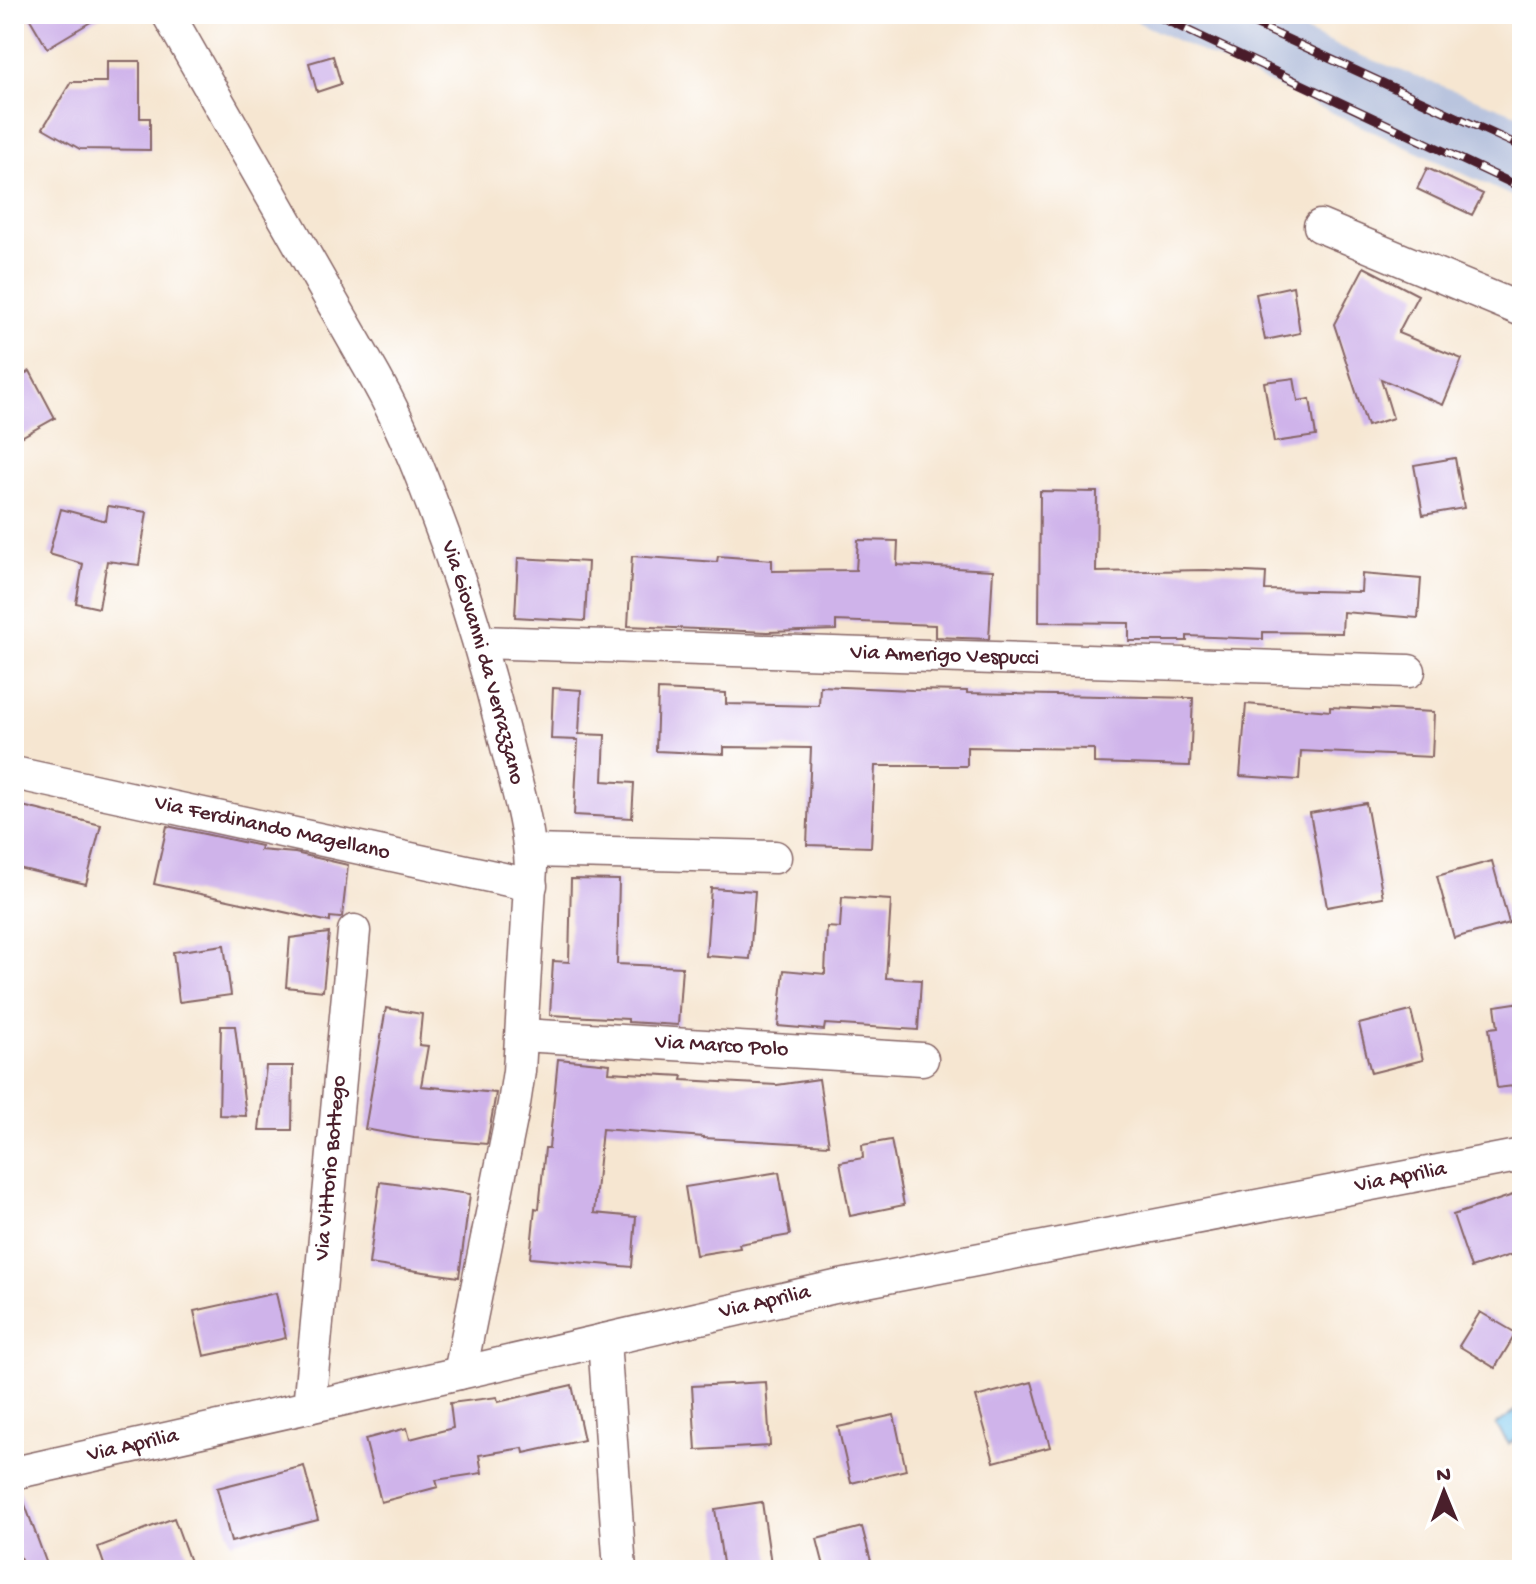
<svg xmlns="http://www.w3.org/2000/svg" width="1536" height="1584" font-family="'Gochi Hand',sans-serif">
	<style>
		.industrial { fill: #b9c4de }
		.water { fill: #71c3ec; stroke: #5e718c; stroke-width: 2 }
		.building { fill: #cfb3ea }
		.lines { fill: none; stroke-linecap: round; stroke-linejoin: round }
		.minor-casing { stroke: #866565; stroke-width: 35 }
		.minor { stroke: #fff; stroke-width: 32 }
		.rail-casing { stroke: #4a1f2b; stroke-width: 9 }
		.rail { stroke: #fff; stroke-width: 6; stroke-dasharray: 18; stroke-linecap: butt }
		.labels { text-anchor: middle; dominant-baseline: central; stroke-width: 7; stroke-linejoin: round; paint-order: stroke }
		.street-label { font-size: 22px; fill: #4a1f2b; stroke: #fff }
	</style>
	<rect width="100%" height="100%" fill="#fff"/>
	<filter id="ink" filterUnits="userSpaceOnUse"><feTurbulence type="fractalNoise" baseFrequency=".0125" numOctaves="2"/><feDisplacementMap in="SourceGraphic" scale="16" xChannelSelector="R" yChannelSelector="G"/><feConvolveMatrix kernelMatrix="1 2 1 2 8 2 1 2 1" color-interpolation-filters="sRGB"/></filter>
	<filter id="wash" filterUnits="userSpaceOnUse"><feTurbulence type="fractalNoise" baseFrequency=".006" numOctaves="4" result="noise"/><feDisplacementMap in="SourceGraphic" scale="32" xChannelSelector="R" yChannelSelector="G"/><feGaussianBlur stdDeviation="1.8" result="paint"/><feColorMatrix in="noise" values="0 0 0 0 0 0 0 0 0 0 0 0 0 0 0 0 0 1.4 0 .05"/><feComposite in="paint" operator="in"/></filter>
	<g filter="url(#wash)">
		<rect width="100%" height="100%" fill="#f6e6d1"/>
		<path class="industrial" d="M 1120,14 L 1268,14 L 1349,51 L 1522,116 L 1522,201 Z"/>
		<path class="water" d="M 1522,1406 L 1522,1435 L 1509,1444 L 1496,1425 Z"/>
		<g id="blocks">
			<path class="building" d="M 27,14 L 104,14 L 47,48 Z
				M 333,56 L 341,84 L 317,92 L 309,63 Z
				M 107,61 L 140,61 L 140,118 L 150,118 L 150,150 L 80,149 L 43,128 L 71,82 L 107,82 Z
				M 1427,168 L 1483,194 L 1472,215 L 1417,189 Z
				M 1364,267 L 1418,295 L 1398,333 L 1462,359 L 1443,405 L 1381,379 L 1393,418 L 1367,426 L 1334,324 Z
				M 1293,286 L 1300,333 L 1265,340 L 1256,294 Z
				M 30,371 L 55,418 L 14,441 L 14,379 Z
				M 1294,378 L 1298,401 L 1310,399 L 1316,436 L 1274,442 L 1264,382 Z
				M 1455,458 L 1464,508 L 1423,515 L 1414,465 Z
				M 1040,491 L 1097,492 L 1096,572 L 1206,570 L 1266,573 L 1265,590 L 1361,592 L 1362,574 L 1421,579 L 1418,618 L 1343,612 L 1342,633 L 1263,632 L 1263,639 L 1187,636 L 1187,641 L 1129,641 L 1129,623 L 1039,622 Z
				M 108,506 L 147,512 L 139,565 L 107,561 L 99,608 L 76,603 L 83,564 L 49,554 L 61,509 L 106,521 Z
				M 858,540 L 898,541 L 897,565 L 993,570 L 989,639 L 935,637 L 935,625 L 836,621 L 836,630 L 767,632 L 628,626 L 632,556 L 717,562 L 718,556 L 772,560 L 772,571 L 856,570 Z
				M 518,558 L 588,562 L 585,621 L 515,617 Z
				M 820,686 L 912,690 L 967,691 L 967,693 L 1193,698 L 1190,766 L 1094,763 L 1094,749 L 967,747 L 967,766 L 875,766 L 871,847 L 807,845 L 811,748 L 724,747 L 724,754 L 656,751 L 658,690 L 726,693 L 726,704 L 819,706 Z
				M 553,688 L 581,690 L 579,734 L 605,735 L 603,781 L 634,783 L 632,818 L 574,815 L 578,740 L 551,739 Z
				M 1246,704 L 1330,711 L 1330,707 L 1434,712 L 1432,757 L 1301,751 L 1299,780 L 1240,776 Z
				M 1366,803 L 1383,897 L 1327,907 L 1310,813 Z
				M 14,804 L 101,825 L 86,884 L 14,867 Z
				M 167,826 L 261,846 L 260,850 L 295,853 L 348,865 L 342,917 L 340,918 L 330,917 L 330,922 L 154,884 Z
				M 1492,861 L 1509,923 L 1454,938 L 1437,876 Z
				M 571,879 L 619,880 L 617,964 L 682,967 L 678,1025 L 628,1022 L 628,1019 L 550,1015 L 553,961 L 569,962 Z
				M 711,888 L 755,891 L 750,959 L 706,956 Z
				M 842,897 L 891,900 L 886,978 L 921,980 L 918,1030 L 825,1024 L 824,1030 L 778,1026 L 784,970 L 825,974 L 827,927 L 840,928 Z
				M 329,933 L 323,991 L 286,987 L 290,938 Z
				M 224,945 L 231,995 L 179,1002 L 173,952 Z
				M 1522,1002 L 1522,1085 L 1497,1088 L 1489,1028 L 1498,1027 L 1495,1006 Z
				M 386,1008 L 422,1014 L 419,1045 L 428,1046 L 421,1086 L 496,1093 L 487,1144 L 414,1138 L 365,1129 Z
				M 1411,1011 L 1423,1060 L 1371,1073 L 1359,1024 Z
				M 221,1026 L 235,1026 L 246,1116 L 219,1115 Z
				M 558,1059 L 610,1064 L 609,1072 L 683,1076 L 682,1080 L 777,1085 L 819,1079 L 829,1145 L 704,1138 L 704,1137 L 602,1129 L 594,1213 L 636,1217 L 632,1267 L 530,1258 L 535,1208 L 539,1209 L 545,1148 L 549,1148 Z
				M 266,1066 L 293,1066 L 292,1130 L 259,1130 Z
				M 891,1140 L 904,1205 L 850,1216 L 840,1162 L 863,1158 L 862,1145 Z
				M 779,1172 L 790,1235 L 739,1244 L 740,1248 L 696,1255 L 685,1187 Z
				M 380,1182 L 470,1194 L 459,1277 L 369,1264 Z
				M 1522,1192 L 1522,1251 L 1471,1268 L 1453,1215 Z
				M 276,1293 L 286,1338 L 204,1356 L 194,1311 Z
				M 1480,1312 L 1516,1333 L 1495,1368 L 1459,1346 Z
				M 766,1382 L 770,1446 L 696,1450 L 692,1386 Z
				M 1032,1382 L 1050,1447 L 994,1462 L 976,1397 Z
				M 572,1385 L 584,1440 L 524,1453 L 523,1448 L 479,1455 L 482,1473 L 436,1480 L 438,1487 L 381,1502 L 365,1439 L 407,1428 L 410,1439 L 453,1428 L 450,1403 L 497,1397 L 498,1402 Z
				M 894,1415 L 906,1470 L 851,1483 L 838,1427 Z
				M 304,1466 L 318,1520 L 231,1542 L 217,1488 Z
				M 14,1491 L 20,1491 L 49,1570 L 25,1570 L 14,1541 Z
				M 762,1502 L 771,1564 L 724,1570 L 715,1509 Z
				M 174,1518 L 193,1570 L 106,1570 L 98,1547 Z
				M 862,1527 L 872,1565 L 851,1570 L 825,1570 L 817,1539 Z"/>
		</g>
	</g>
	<g filter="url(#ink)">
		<use href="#blocks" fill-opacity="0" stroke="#866565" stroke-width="2"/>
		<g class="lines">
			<g class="minor-casing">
				<g id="minor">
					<path id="s1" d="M 168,14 L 375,377 C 405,430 426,487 447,544 C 470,610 489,675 506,743 C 516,784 529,825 531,868 L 519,1071 L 514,1104 L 460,1373"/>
					<path d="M 1320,226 L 1522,310"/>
					<path id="s2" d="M 479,642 L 1409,671"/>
					<path id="s3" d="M 14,773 L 531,885"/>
					<path d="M 530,851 L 775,857"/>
					<path id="s4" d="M 522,1035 L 922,1059"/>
					<path d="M 604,1340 L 620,1570"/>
					<path id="s5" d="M 309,1407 L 354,931"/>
					<path id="s6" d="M 14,1473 L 460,1373 L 835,1287 L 1522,1155"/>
				</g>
			</g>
			<use href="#minor" class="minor"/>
			<g class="rail-casing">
				<path id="rail" d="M 1153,14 L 1522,188
					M 1233,14 L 1522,147"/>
			</g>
			<use href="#rail" class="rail"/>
		</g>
	</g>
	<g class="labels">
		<g class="street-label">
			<text stroke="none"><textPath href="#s2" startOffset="466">Via Amerigo Vespucci</textPath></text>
			<text stroke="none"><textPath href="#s1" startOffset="724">Via Giovanni da Verrazzano</textPath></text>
			<text stroke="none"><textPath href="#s3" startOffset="264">Via Ferdinando Magellano</textPath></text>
			<text stroke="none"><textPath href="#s4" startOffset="200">Via Marco Polo</textPath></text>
			<text stroke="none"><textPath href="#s5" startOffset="240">Via Vittorio Bottego</textPath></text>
			<text stroke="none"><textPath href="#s6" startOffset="1418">Via Aprilia</textPath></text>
			<text stroke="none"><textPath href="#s6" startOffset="770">Via Aprilia</textPath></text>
			<text stroke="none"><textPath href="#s6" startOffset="122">Via Aprilia</textPath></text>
		</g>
	</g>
	<rect width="1536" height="1584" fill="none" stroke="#fff" stroke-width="48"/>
	<g transform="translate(1444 1492) rotate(359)" stroke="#ffffff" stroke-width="6" paint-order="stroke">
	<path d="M0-6L14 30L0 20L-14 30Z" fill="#4a1f2b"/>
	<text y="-12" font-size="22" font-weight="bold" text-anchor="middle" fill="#4a1f2b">N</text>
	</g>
</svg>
